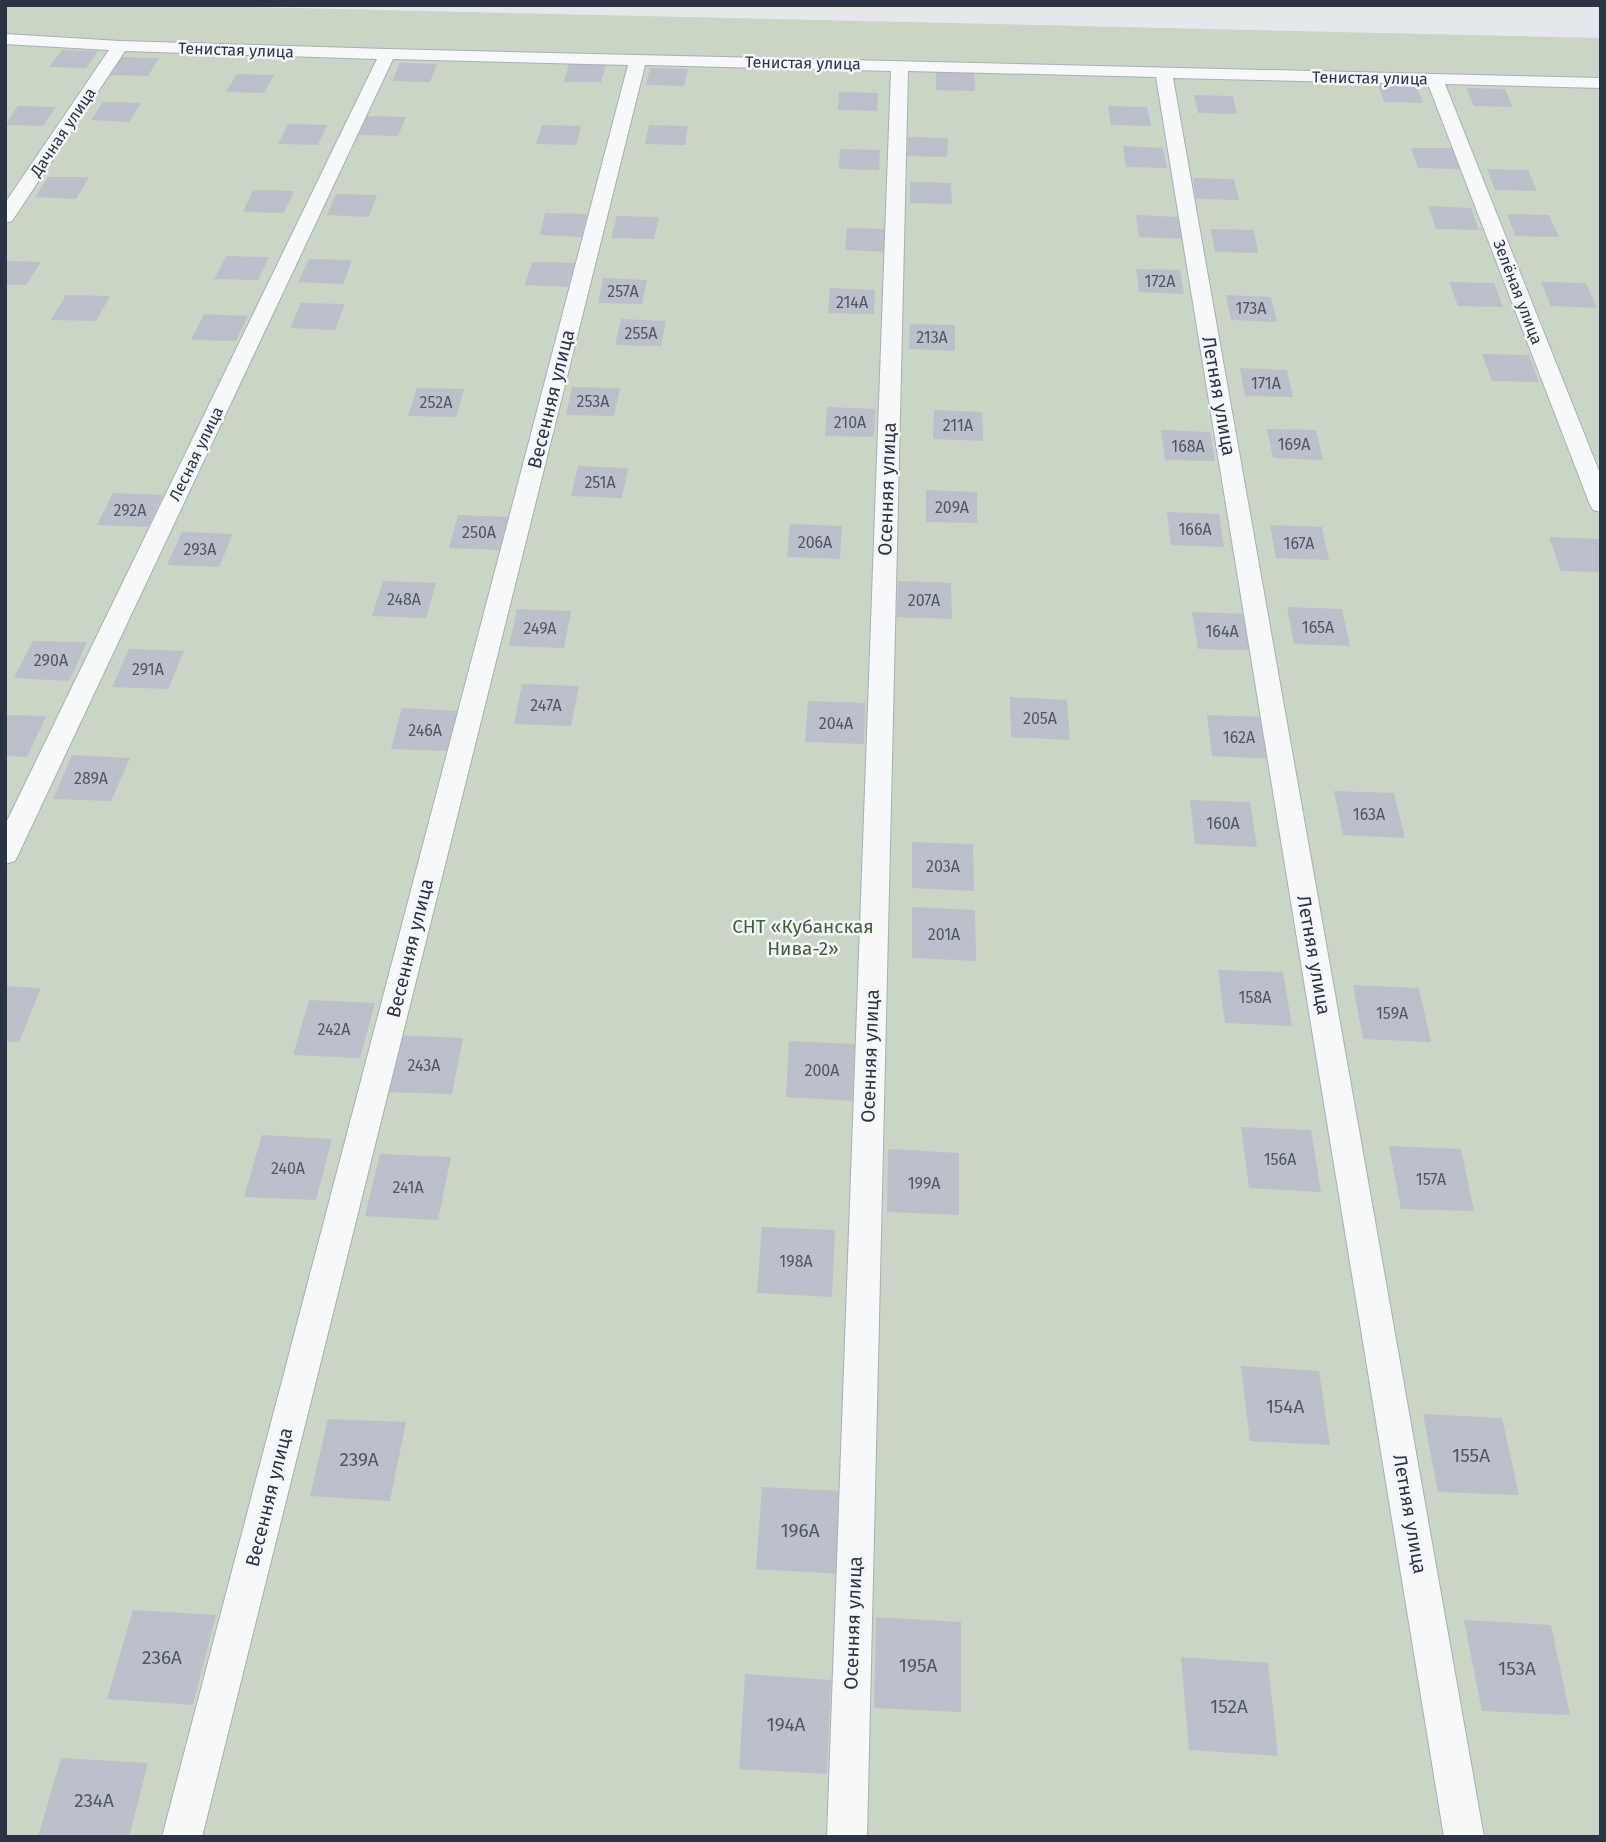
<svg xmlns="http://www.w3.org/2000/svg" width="1606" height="1842" font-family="'Fira Sans',sans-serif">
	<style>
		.green { fill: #c9d6c5 }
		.building { fill: #bbc0ca }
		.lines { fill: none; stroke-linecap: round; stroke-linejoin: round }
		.service-casing { stroke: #a9aeb7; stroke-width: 2 }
		.service { fill: #f7f8fa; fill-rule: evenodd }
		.labels { text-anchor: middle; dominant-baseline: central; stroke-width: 5; stroke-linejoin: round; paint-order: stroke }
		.far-street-label { font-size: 16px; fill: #2b3445; stroke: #f4f6f9 }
		.number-label { font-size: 16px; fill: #4f5766 }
		.street-label { font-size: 19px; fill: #2b3445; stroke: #f4f6f9 }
		.park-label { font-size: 19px; fill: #3f6138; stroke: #f4f6f9 }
		.near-number-label { font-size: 19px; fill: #4f5766 }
	</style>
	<rect width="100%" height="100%" fill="#e4e7ec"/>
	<path class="green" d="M 5,5 L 164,5 L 1601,38 L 1601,1837 L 5,1837 Z"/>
	<path class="building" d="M 62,50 L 98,51 L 86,68 L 49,67 Z
		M 122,57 L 159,58 L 148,76 L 110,75 Z
		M 400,63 L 437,64 L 430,82 L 392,81 Z
		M 569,64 L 606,65 L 601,82 L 564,82 Z
		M 650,68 L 688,69 L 684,86 L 646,85 Z
		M 936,72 L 974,73 L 975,91 L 936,90 Z
		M 237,74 L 274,75 L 264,93 L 226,92 Z
		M 1378,84 L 1416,85 L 1423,103 L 1384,102 Z
		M 1466,88 L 1505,89 L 1513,107 L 1474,106 Z
		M 839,92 L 878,93 L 877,111 L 838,110 Z
		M 1194,95 L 1233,96 L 1237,114 L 1198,113 Z
		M 103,102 L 141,103 L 129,122 L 91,120 Z
		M 18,106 L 56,107 L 43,126 L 5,125 Z
		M 1108,106 L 1147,107 L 1151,126 L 1111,125 Z
		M 367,116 L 406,117 L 398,136 L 359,135 Z
		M 288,124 L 327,125 L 318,145 L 278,144 Z
		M 542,125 L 581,126 L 576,145 L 536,144 Z
		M 649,125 L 688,126 L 685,145 L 645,144 Z
		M 908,137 L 948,138 L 947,157 L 907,156 Z
		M 1123,146 L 1163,148 L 1167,168 L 1126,167 Z
		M 1411,148 L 1452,148 L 1460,169 L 1418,168 Z
		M 840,149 L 880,150 L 879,170 L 839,169 Z
		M 1487,169 L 1528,170 L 1537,191 L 1495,190 Z
		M 48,177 L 89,177 L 76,199 L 35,197 Z
		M 1193,178 L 1234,179 L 1239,200 L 1196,199 Z
		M 910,182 L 951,183 L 952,204 L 910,203 Z
		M 253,190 L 294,191 L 284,213 L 243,212 Z
		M 336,194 L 377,195 L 369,217 L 327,215 Z
		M 1428,206 L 1471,208 L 1479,230 L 1436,229 Z
		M 545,213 L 588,214 L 582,237 L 540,235 Z
		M 1507,214 L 1549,215 L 1559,237 L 1515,236 Z
		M 1136,215 L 1178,217 L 1182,239 L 1139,237 Z
		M 617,216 L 659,217 L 654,239 L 611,238 Z
		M 847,228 L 889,229 L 889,252 L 845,250 Z
		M 1211,229 L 1254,230 L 1258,253 L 1215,252 Z
		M 226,256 L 269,257 L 258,280 L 214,279 Z
		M 309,259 L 352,260 L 343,284 L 298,282 Z
		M 5,261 L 41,262 L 26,285 L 5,285 Z
		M 532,262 L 575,263 L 569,287 L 525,285 Z
		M 1136,269 L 1180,270 L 1184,294 L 1139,292 Z
		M 603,278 L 647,280 L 642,304 L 598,303 Z
		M 1449,282 L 1494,283 L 1503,307 L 1458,306 Z
		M 1541,282 L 1586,283 L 1597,308 L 1551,306 Z
		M 830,288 L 875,290 L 874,314 L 828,313 Z
		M 66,295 L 110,296 L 96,321 L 51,320 Z
		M 1226,295 L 1271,297 L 1277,322 L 1231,320 Z
		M 301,303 L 345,304 L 335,330 L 290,328 Z
		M 204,314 L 248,316 L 236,341 L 191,340 Z
		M 621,319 L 666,321 L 661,346 L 615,345 Z
		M 910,324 L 955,325 L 955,351 L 909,349 Z
		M 1482,354 L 1529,355 L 1539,382 L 1492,381 Z
		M 1240,368 L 1287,370 L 1293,397 L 1245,396 Z
		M 572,387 L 620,388 L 614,416 L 566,415 Z
		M 417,388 L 464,389 L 456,417 L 408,416 Z
		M 827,407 L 875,409 L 874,437 L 825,436 Z
		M 934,410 L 982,412 L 983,441 L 933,439 Z
		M 1267,429 L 1316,430 L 1323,460 L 1273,458 Z
		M 1161,430 L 1210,432 L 1215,461 L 1165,460 Z
		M 578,466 L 628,468 L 622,498 L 571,496 Z
		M 926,490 L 977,492 L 977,523 L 926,522 Z
		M 113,493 L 163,495 L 148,527 L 97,525 Z
		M 1167,512 L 1219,514 L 1224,547 L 1171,545 Z
		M 458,515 L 509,517 L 500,550 L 449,548 Z
		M 790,524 L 842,526 L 840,559 L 787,557 Z
		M 1270,525 L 1322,527 L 1329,560 L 1276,558 Z
		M 182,532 L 233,534 L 219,567 L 167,565 Z
		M 1549,537 L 1601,539 L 1601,572 L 1561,571 Z
		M 383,581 L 436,583 L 426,618 L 372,616 Z
		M 898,581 L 951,583 L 952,619 L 897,617 Z
		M 1287,607 L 1342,609 L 1350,646 L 1294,644 Z
		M 517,609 L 571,611 L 564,648 L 509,646 Z
		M 1192,612 L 1247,614 L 1253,650 L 1198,649 Z
		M 33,641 L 87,642 L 69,681 L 14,678 Z
		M 129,649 L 184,651 L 168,689 L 112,687 Z
		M 522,684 L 579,686 L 571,726 L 514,724 Z
		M 1010,697 L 1067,700 L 1070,740 L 1011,737 Z
		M 808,701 L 865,703 L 864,744 L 805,742 Z
		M 402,708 L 459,711 L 448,751 L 391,749 Z
		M 5,715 L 46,716 L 27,757 L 5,756 Z
		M 1207,715 L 1265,717 L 1271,759 L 1212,756 Z
		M 72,755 L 130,758 L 111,801 L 53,799 Z
		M 1334,791 L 1394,793 L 1405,838 L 1343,835 Z
		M 1190,800 L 1250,802 L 1257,847 L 1195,844 Z
		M 912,842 L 973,844 L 974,891 L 912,888 Z
		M 912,907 L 975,910 L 976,961 L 912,958 Z
		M 1218,970 L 1283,972 L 1292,1026 L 1225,1023 Z
		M 1353,985 L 1419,988 L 1431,1042 L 1363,1039 Z
		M 5,986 L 41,988 L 19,1042 L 5,1041 Z
		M 309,1000 L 375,1003 L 360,1058 L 293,1055 Z
		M 397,1035 L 463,1038 L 452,1094 L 383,1092 Z
		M 789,1041 L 857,1044 L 855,1101 L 786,1097 Z
		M 1241,1127 L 1311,1130 L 1321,1192 L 1249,1188 Z
		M 262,1135 L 332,1139 L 316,1200 L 244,1197 Z
		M 1389,1146 L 1461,1149 L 1474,1211 L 1401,1209 Z
		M 888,1149 L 959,1153 L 959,1215 L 887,1212 Z
		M 380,1154 L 451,1157 L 438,1220 L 365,1216 Z
		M 762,1227 L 835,1230 L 832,1297 L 757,1293 Z
		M 1241,1366 L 1319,1371 L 1330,1445 L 1250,1441 Z
		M 1423,1414 L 1502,1418 L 1519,1495 L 1438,1492 Z
		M 328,1419 L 406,1422 L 390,1501 L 310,1496 Z
		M 762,1487 L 842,1491 L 839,1574 L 756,1569 Z
		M 133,1610 L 216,1615 L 193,1705 L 107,1699 Z
		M 876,1617 L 961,1622 L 961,1712 L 874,1708 Z
		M 1464,1620 L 1551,1625 L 1570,1715 L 1482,1711 Z
		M 1181,1657 L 1268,1663 L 1278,1756 L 1189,1750 Z
		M 745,1674 L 831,1680 L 827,1774 L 739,1769 Z
		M 61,1758 L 148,1763 L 129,1837 L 38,1837 Z"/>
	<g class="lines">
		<g class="service-casing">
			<path id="service" d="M 5,34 L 120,41 L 387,49 L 1601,78 L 1601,88 L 1445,84 L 1601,476 L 1601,512 L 1593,510 L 1590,505 L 1428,84 L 1173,78 L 1484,1837 L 1444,1837 L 1156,77 L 908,71 L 867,1837 L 827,1837 L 891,71 L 645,65 L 202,1837 L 162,1837 L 628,65 L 393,59 L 19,853 L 15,861 L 5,864 L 5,825 L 377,59 L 125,51 L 12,221 L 5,223 L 5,203 L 109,50 L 5,44 Z"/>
		</g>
		<use href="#service" class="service"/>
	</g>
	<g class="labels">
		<g class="far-street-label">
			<text transform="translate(236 50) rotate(2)">Тенистая улица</text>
			<text transform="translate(803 63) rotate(1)">Тенистая улица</text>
			<text transform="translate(1370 78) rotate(1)">Тенистая улица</text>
			<text transform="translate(63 132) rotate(-56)">Дачная улица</text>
			<text transform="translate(1518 292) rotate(69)">Зелёная улица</text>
			<text transform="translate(196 454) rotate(-64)">Лесная улица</text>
		</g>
		<g class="number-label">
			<text x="1160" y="281">172А</text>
			<text x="623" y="291">257А</text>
			<text x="852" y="302">214А</text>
			<text x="1251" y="308">173А</text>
			<text x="641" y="333">255А</text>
			<text x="932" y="337">213А</text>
			<text x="1266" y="383">171А</text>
			<text x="593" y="401">253А</text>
			<text x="436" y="402">252А</text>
			<text x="850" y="422">210А</text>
			<text x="958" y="425">211А</text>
			<text x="1294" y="444">169А</text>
			<text x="1188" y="446">168А</text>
			<text x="600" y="482">251А</text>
			<text x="952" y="507">209А</text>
			<text x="130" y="510">292А</text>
			<text x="1195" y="529">166А</text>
			<text x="479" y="532">250А</text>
			<text x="815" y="542">206А</text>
			<text x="1299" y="543">167А</text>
			<text x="200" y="549">293А</text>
			<text x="404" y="599">248А</text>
			<text x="924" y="600">207А</text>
			<text x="1318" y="627">165А</text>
			<text x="540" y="628">249А</text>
			<text x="1222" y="631">164А</text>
			<text x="51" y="660">290А</text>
			<text x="148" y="669">291А</text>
			<text x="546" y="705">247А</text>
			<text x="1040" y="718">205А</text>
			<text x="836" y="723">204А</text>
			<text x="425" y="730">246А</text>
			<text x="1239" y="737">162А</text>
			<text x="91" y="778">289А</text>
			<text x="1369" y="814">163А</text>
			<text x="1223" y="823">160А</text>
			<text x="943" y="866">203А</text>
			<text x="944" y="934">201А</text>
			<text x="1255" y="997">158А</text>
			<text x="1392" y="1013">159А</text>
			<text x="334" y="1029">242А</text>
			<text x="424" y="1065">243А</text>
			<text x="822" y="1070">200А</text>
			<text x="1280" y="1159">156А</text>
			<text x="288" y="1168">240А</text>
			<text x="1431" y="1179">157А</text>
			<text x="924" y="1183">199А</text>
			<text x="408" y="1187">241А</text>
			<text x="796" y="1261">198А</text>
		</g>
		<g class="street-label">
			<text transform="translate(1219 396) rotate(80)">Летняя улица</text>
			<text transform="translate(551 399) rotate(-76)">Весенняя улица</text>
			<text transform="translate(887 489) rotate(-88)">Осенняя улица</text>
			<text transform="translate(410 948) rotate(-76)">Весенняя улица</text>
			<text transform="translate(1314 955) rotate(80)">Летняя улица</text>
			<text transform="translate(870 1056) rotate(-88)">Осенняя улица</text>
			<text transform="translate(269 1497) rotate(-76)">Весенняя улица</text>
			<text transform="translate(1410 1514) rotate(80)">Летняя улица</text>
			<text transform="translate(853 1623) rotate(-88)">Осенняя улица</text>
		</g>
		<g class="park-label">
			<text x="803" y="926">СНТ «Кубанская<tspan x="803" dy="22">Нива-2»</tspan></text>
		</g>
		<g class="near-number-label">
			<text x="1285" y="1406">154А</text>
			<text x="1471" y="1455">155А</text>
			<text x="359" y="1459">239А</text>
			<text x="800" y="1530">196А</text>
			<text x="162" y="1657">236А</text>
			<text x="918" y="1665">195А</text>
			<text x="1517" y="1668">153А</text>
			<text x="1229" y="1706">152А</text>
			<text x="786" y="1724">194А</text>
			<text x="94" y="1800">234А</text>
		</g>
	</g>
	<rect width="1606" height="1842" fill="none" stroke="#2b3445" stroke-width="14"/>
</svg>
